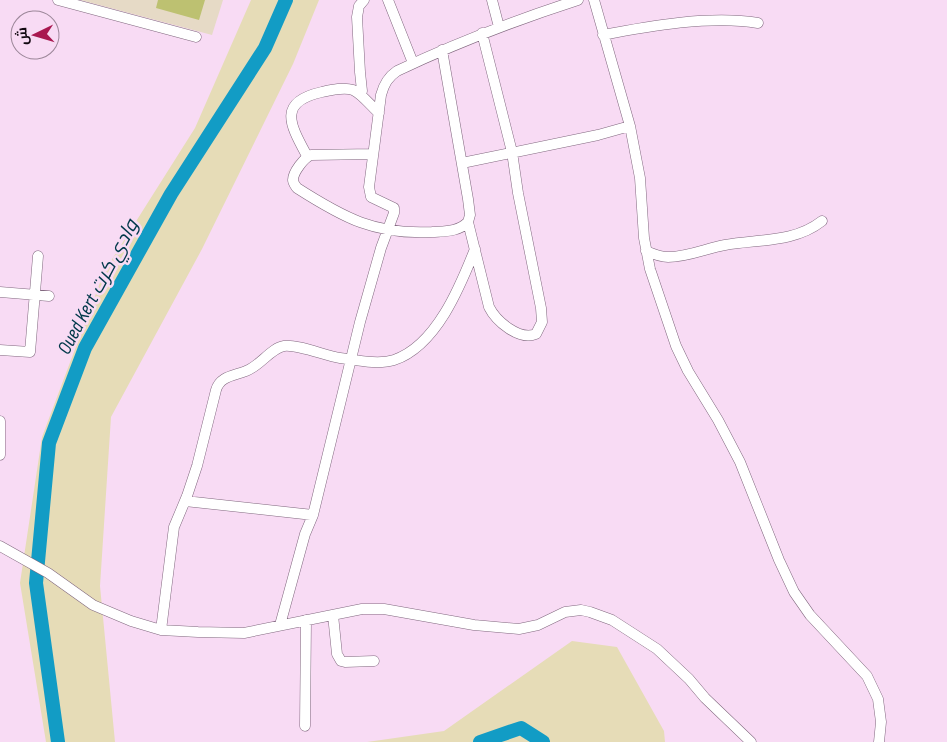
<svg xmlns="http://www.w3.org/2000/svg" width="947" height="742" font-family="'Sofia Sans Condensed',Cairo,sans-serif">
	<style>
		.education { fill: #e6dac6 }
		.green { fill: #bdc171 }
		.sand { fill: #e6dcb7 }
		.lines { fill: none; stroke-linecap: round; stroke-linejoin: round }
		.river { stroke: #129cc5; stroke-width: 14 }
		.minor-casing { stroke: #81687f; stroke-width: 11 }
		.minor { stroke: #fff; stroke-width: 10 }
		.labels { text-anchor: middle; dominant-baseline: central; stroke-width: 5; stroke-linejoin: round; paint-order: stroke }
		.water-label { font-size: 20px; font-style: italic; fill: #01384a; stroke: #f8dbf4 }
	</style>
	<rect width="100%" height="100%" fill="#f8dbf4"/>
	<path class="education" d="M 80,0 L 223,0 L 212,35 Z"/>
	<path class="green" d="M 158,0 L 205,0 L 199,20 L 156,8 Z"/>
	<path class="sand" d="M 251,0 L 319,0 L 293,64 L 202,249 L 111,417 L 100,586 L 115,742 L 46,742 L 20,583 L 42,437 L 104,272 L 195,128 Z
		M 572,641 L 617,647 L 664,731 L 665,742 L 367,742 L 444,731 Z"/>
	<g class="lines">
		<path class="river" d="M 58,742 L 36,583 L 49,443 L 85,348 L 171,194 L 265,48 L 286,0
			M 480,742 L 521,728 L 543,742"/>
		<g class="minor-casing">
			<path id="minor" d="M 58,0 L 196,37
				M 388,0 L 413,63
				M 492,0 L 499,27
				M 594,0 L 630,126 L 640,178 L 644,238 L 650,269 L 676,346 L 688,371 L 718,420 L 740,462 L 779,560 L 794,592 L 810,615 L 867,676 L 878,699 L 881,722 L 879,742
				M 603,35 C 649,26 711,15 758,23
				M 362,91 L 360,72 L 357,17 L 359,6 L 364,0
				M 373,154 L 311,155 C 304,158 293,172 293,180 C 293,183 295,185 297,188 C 344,218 375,235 432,232 C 445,231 458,232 468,222 L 470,215 L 468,199 L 442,50
				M 307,156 C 291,126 276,102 322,92 C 331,90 344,87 353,90 C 361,93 372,107 379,113
				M 462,163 L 598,135 L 630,126
				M 468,222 L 489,307 C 496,321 519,341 536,334 L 542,322 L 541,308 L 518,193 L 512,152 L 482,33
				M 646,251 C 653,254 660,257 668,257 C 688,257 707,248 725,245 C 758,239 794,243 822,221
				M 0,292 L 49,296
				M 0,350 L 30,352 L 38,256
				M 0,421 L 0,455
				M 185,501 L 313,515
				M 0,546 L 48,573 L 93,605 L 131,621 L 161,630 L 198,632 L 244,633 L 362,609 L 384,609 L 474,625 L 519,629 L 538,625 L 565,612 L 581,610 L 590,612 L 612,620 L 657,649 L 689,679 L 705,698 L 751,742
				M 333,615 L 337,654 L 341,661 L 345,662 L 374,661
				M 280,625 L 305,534 L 313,515 L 360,322 L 381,248 L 394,213 L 394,208 L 371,197 L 369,187 L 381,95 C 384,84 388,77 397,71 C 456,43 516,20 578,0
				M 161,630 L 174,527 L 187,496 L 197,466 L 216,390 C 220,376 234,376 246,371 C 260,366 271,348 284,346 C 297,344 326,356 340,358 C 356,360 378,365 394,360 C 436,346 460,287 475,249
				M 305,726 L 306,620"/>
		</g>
		<use href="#minor" class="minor"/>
	</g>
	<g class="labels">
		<g class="water-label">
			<text transform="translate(98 287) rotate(-62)">Oued Kert وادي كرت</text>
		</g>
	</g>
	<g transform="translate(35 35) rotate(265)"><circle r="24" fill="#f8dbf4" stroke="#9c8799"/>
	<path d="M0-4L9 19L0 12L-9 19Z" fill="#a91850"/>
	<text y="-8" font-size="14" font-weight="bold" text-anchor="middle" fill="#120911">ش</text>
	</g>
</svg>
